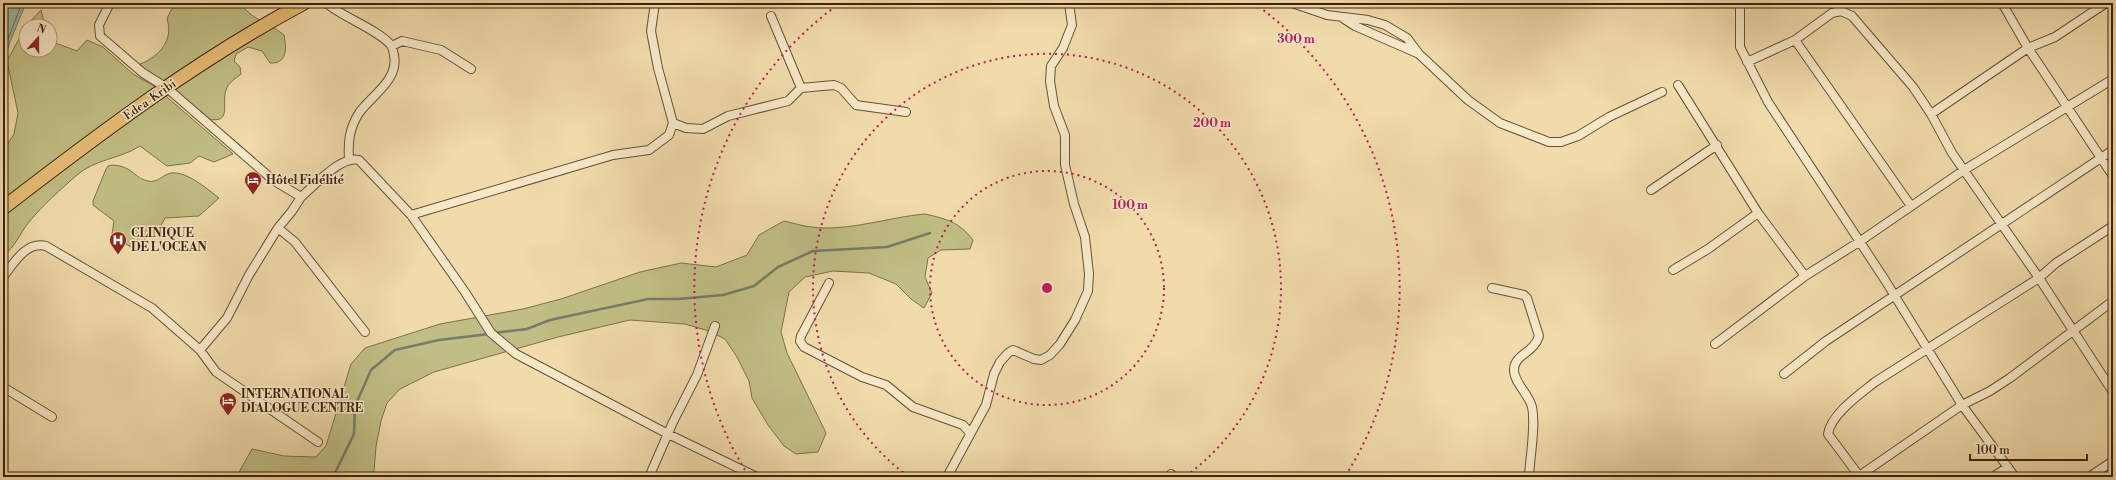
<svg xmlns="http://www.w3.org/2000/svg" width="2116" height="480" font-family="'Libre Bodoni',serif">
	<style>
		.green { fill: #c0be84; stroke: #7e7048 }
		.water { fill: #9bbbab; stroke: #757d6b }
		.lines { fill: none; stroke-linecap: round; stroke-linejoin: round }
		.shore { stroke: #6c6e5b; stroke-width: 1 }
		.stream { stroke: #757d6b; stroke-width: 2.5 }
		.minor-casing { stroke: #6a5033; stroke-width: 10 }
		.trunk-casing { stroke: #3d210b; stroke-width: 15 }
		.minor { stroke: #f6e8c8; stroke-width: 8 }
		.trunk { stroke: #e8be76; stroke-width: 13 }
		.ring { fill: none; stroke: #c2185b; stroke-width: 2; stroke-dasharray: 2 4 }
		.labels { text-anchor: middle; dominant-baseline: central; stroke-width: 3; stroke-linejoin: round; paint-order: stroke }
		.street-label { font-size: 12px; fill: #3d210b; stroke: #f6e8c8 }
		.poi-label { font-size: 12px; font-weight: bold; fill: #3d210b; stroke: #f6e8c8; text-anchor: start }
		.centre { fill: #c2185b; stroke: #f6e8c8; stroke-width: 2 }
		.ring-label { font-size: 12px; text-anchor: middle; font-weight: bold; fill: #c2185b; stroke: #f6e8c8; stroke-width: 3; stroke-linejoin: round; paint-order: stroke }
	</style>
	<rect width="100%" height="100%" fill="#f1dbab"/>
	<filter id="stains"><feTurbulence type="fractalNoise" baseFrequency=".005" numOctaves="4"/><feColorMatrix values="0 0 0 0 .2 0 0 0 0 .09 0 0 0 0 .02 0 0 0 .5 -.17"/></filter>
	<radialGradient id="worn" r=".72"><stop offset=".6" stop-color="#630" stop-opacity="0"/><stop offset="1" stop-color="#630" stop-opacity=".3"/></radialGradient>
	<path class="green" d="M 179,3 L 242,3 L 242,6 C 255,21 269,23 284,35 C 287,49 287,64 270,63 L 262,51 L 248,47 L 236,54 L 234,61 L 240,67 L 241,74 C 235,79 228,83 226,90 C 221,105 233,124 207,119 L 142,67 L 140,64 C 159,57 174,40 167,19 L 171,10 Z
		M 41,10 L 45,26 L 26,26 Z
		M 26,26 L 26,50 L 50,50 L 50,41 L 77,51 L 87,40 L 103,47 L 133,74 L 154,86 L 233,154 L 214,162 L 199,156 L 190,163 L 167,166 L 140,146 C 120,159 95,159 77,175 C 61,189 43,205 29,222 C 20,233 15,248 3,255 L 3,151 L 14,134 L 18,113 L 7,61 Z
		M 112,165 C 133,166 134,178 148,181 C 158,183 162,175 171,173 C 187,171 207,189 219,198 L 199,216 L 165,218 L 158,231 L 145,237 L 143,251 L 139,251 L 114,238 L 112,234 L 114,221 L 93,205 L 93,201 L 106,169 L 108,166 Z
		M 925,214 C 947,219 959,222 973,240 L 970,249 L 941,250 L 928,258 L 925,277 L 932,293 L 924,308 L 911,299 L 896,284 L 869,273 L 833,271 L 805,277 L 789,292 L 781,332 L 787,353 L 826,433 L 818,452 L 796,454 L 784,446 L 768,425 L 752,398 L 749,381 L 737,357 L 725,339 L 709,331 L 685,324 L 630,320 L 558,337 L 434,372 L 400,389 L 387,403 L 381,421 L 376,446 L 374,471 L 376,477 L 239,477 L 238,474 L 252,449 L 284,456 L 316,457 L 326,446 L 351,364 L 365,348 L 440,324 L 523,309 L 561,299 L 640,272 L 681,263 L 716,267 L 747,255 L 759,235 L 784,221 C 793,223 802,226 811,227 C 847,232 889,217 925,214 Z"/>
	<path class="water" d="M 3,3 L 26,3 L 10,42 L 3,66 Z"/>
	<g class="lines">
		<path class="shore" d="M 3,52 L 22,3"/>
		<path class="stream" d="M 494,333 L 527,329 L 550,320 L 648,299 L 678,299 L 723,295 L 754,286 L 778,267 L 813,251 L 887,247 L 930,233
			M 333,477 L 354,434 L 355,406 L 371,370 L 395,350 L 439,340 L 489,334"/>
		<g class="minor-casing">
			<path id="minor" d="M 110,3 L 99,25 L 100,36 L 143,73 L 167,88 L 273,180 L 301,197 C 314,186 341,155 359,160 L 411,215 L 465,292 L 491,333 L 516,354 L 668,434 L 757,477
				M 326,3 C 344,18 375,28 390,44 C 393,47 393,51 394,55 C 399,80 372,95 359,113 C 349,129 348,142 349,159
				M 655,3 L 651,31 L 658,68 L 673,123 L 686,128 L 703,129 L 728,116 L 788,101 L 801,88 L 834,85 L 841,88 L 856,105 L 906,112
				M 1292,3 L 1327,15 L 1368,20 L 1385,25 L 1407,38 L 1419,54 L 1468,100 L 1500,123 L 1549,142 L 1561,142 L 1578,136 L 1609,117 L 1662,92
				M 1740,3 L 1740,47 L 1768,102 L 1885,280 L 1962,405 L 2015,477
				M 2002,3 L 2028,48 L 2113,176
				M 771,16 L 801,88
				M 1344,19 L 1355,26 L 1417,53
				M 1795,40 L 1911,206
				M 392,46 L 402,41 L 441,50 L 471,69
				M 1747,62 L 1795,40 L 1832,13 L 1841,11 L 1852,16 L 1913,87 L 1931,114 L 1952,153 L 2039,278 L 2113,392
				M 1678,85 L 1758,213 L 1805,276
				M 1931,114 L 2028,48 L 2055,37 L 2106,3
				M 1651,190 L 1717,145
				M 411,215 L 613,155 L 649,150 L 669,135 L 673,123
				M 278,228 L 295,242 L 365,332
				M 1673,270 L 1708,249 L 1758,213
				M 3,277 C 14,263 26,241 46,246 L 152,308 L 200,350 L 227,318 L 249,275 L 278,228 L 292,211 L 301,197
				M 829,283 L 801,336 L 800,341 L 804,347 L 862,377 L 886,385 L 913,407 L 963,425 L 970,433
				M 1492,288 L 1524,295 L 1527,298 L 1539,336 C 1534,353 1515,354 1514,369 C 1513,382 1529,394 1532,407 C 1536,426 1530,456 1529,477
				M 1715,344 L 1805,276 L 1859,242 L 1964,170 L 2113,79
				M 200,350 L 216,372 L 318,442
				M 1784,374 L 1826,341 L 2113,150
				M 3,387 L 52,417
				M 1859,476 L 1962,405 L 1990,391 L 2010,378 L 2113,301
				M 649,477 L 673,422 L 697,375 L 715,326
				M 947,477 L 986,405 L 994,374 L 1000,362 L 1008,353 L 1013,350 L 1034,359 L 1041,360 L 1050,355 L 1060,344 L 1075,320 L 1088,291 L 1089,274 L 1085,237 L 1074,204 L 1065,165 L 1065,135 L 1054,106 L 1050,81 L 1051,66 L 1063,48 L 1072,25 L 1069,3
				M 1169,477 L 1171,474
				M 1860,477 L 1828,434 C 1831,414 1860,394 1875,382 L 2039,278 L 2056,263 L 2113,226
				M 1993,477 L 2008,467
				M 2089,477 L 2113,461"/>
		</g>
		<g class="trunk-casing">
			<path id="trunk" d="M 3,208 C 99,134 197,60 304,3"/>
		</g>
		<use href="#minor" class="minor"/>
		<use href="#trunk" class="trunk"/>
	</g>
	<g class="ring">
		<circle cx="1047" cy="288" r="117"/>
		<path d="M908 476A234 234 0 1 1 1186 476"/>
		<path d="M748 475A352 352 0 0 1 840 3M1254 3A352 352 0 0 1 1346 475"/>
	</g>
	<defs>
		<g id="hotel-pin" transform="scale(0.9)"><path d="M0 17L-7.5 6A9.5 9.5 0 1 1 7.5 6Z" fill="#8f2418" stroke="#f6e8c8"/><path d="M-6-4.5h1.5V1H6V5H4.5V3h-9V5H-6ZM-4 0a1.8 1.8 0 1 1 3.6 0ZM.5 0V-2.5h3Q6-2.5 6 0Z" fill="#fff"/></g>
		<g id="hospital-pin" transform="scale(0.9)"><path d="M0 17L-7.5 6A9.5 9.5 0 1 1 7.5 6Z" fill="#8f2418" stroke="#f6e8c8"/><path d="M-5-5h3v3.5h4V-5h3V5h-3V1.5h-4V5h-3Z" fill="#fff"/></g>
	</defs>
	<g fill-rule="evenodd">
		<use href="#hotel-pin" x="253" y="180"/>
		<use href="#hospital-pin" x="118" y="240"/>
		<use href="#hotel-pin" x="228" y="401"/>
	</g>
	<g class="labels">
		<g class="street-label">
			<text transform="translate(150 100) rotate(-35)">Edea-Kribi</text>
		</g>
		<g class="poi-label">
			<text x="266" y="180">Hôtel Fidélité</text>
			<text x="131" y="233">CLINIQUE<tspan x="131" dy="14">DE L'OCEAN</tspan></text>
			<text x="241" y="394">INTERNATIONAL<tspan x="241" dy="14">DIALOGUE CENTRE</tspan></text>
		</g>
	</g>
	<circle cx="1047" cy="288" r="6" class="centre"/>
	<g class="ring-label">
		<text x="1296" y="43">300 m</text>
		<text x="1212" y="127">200 m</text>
		<text x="1130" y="209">100 m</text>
	</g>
	<rect width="2116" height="480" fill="none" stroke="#f1dbab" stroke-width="16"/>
	<rect x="4" y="4" width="2108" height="472" fill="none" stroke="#3d210b" stroke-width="2"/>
	<rect x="8" y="8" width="2100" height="464" fill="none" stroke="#3d210b"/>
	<g transform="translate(38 38) rotate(21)"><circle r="19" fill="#f6e8c8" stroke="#ac987c"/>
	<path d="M0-3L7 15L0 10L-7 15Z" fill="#8f2418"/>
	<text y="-6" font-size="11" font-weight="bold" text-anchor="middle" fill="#3d210b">N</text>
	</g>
	<path d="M1970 454v6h117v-6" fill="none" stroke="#3d210b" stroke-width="2"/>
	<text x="1976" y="454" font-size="12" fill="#3d210b" stroke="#f6e8c8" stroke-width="3" paint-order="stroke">100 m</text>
	<rect width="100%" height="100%" filter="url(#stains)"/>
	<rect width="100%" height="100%" fill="url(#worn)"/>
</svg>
